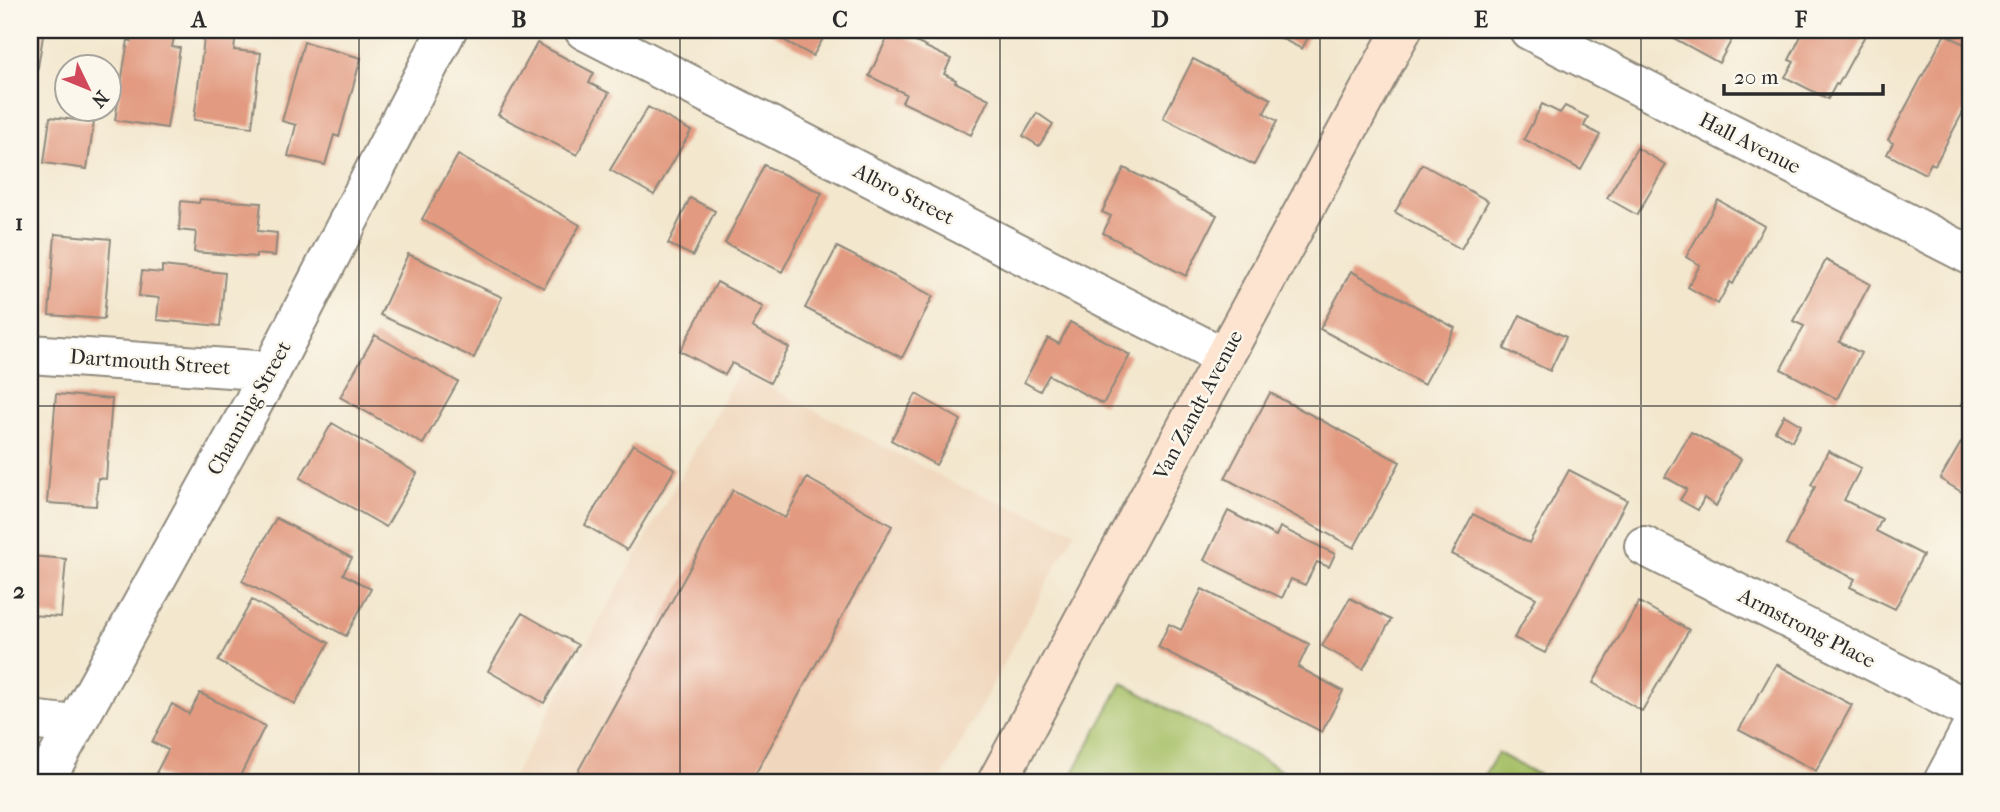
<svg xmlns="http://www.w3.org/2000/svg" width="2000" height="812" font-family="'IM FELL French Canon',serif">
	<style>
		.built { fill: #f0d6bc }
		.green { fill: #a5bf65; stroke: #687548; stroke-width: 2 }
		.building { fill: #e29a80 }
		.lines { fill: none; stroke-linecap: round; stroke-linejoin: round }
		.street-casing { stroke: #8f897c; stroke-width: 42 }
		.secondary-casing { stroke: #8f897c; stroke-width: 42 }
		.street { stroke: #fff; stroke-width: 38 }
		.secondary { stroke: #fde4d0; stroke-width: 38 }
		.grid { fill: none; stroke: #2b2b2b; stroke-width: 2; stroke-opacity: 0.55 }
		.labels { text-anchor: middle; dominant-baseline: central; stroke-width: 5; stroke-linejoin: round; paint-order: stroke }
		.street-label { font-size: 21px; fill: #2b2b2b; stroke: #fbf7ec }
		.neatline { fill: none; stroke: #2b2b2b; stroke-width: 2.5 }
		.grid-label { font-size: 23px; text-anchor: middle; font-weight: bold; fill: #2b2b2b }
	</style>
	<rect width="100%" height="100%" fill="#fbf7ec"/>
	<filter id="ink" filterUnits="userSpaceOnUse"><feTurbulence type="fractalNoise" baseFrequency=".0143" numOctaves="2"/><feDisplacementMap in="SourceGraphic" scale="14" xChannelSelector="R" yChannelSelector="G"/><feConvolveMatrix kernelMatrix="1 2 1 2 8 2 1 2 1" color-interpolation-filters="sRGB"/></filter>
	<filter id="wash" filterUnits="userSpaceOnUse"><feTurbulence type="fractalNoise" baseFrequency=".00686" numOctaves="4" result="noise"/><feDisplacementMap in="SourceGraphic" scale="28" xChannelSelector="R" yChannelSelector="G"/><feGaussianBlur stdDeviation="1.57" result="paint"/><feColorMatrix in="noise" values="0 0 0 0 0 0 0 0 0 0 0 0 0 0 0 0 0 1.4 0 .05"/><feComposite in="paint" operator="in"/></filter>
	<g filter="url(#wash)">
		<rect width="100%" height="100%" fill="#f3e7ce"/>
		<path class="built" d="M 739,371 L 957,485 L 1075,531 L 940,782 L 510,782 Z"/>
		<path class="green" d="M 1122,683 L 1303,782 L 1068,782 Z
			M 1498,753 L 1552,782 L 1480,782 Z"/>
		<g id="blocks">
			<path class="building" d="M 30,30 L 44,30 L 31,110 L 30,110 Z
				M 133,30 L 176,30 L 172,47 L 180,48 L 167,128 L 115,120 L 128,40 L 131,41 Z
				M 205,30 L 236,33 L 234,50 L 261,53 L 252,127 L 194,120 Z
				M 765,30 L 828,30 L 813,56 Z
				M 891,30 L 951,59 L 944,74 L 956,80 L 955,82 L 989,99 L 971,135 L 902,102 L 906,94 L 869,76 Z
				M 1265,30 L 1312,30 L 1302,49 Z
				M 1659,30 L 1737,30 L 1719,63 Z
				M 1804,30 L 1868,30 L 1838,85 L 1836,84 L 1828,99 L 1785,77 L 1794,62 L 1789,60 Z
				M 1945,34 L 1970,47 L 1970,107 L 1967,114 L 1963,112 L 1935,165 L 1931,163 L 1925,174 L 1887,154 L 1893,143 L 1888,140 Z
				M 304,42 L 361,58 L 339,137 L 334,135 L 325,165 L 288,156 L 296,125 L 282,121 Z
				M 537,43 L 594,73 L 589,83 L 609,93 L 577,155 L 498,115 Z
				M 1193,59 L 1271,99 L 1264,113 L 1277,121 L 1254,165 L 1163,118 Z
				M 1542,104 L 1560,113 L 1565,106 L 1588,117 L 1584,126 L 1600,135 L 1581,170 L 1524,139 Z
				M 648,107 L 691,131 L 654,195 L 610,170 Z
				M 1037,113 L 1053,124 L 1039,146 L 1023,136 Z
				M 50,117 L 94,122 L 87,169 L 44,163 Z
				M 1637,148 L 1666,165 L 1637,215 L 1607,198 Z
				M 458,155 L 580,225 L 544,288 L 422,219 Z
				M 1422,164 L 1488,201 L 1461,249 L 1395,212 Z
				M 764,165 L 822,193 L 782,272 L 725,243 Z
				M 1124,168 L 1217,215 L 1186,276 L 1103,233 L 1111,216 L 1102,212 Z
				M 690,198 L 715,211 L 693,256 L 668,244 Z
				M 200,199 L 261,203 L 258,231 L 277,233 L 275,256 L 256,254 L 256,257 L 194,252 L 196,232 L 179,230 L 181,201 L 199,203 Z
				M 1718,200 L 1764,226 L 1733,284 L 1730,282 L 1718,304 L 1688,287 L 1700,265 L 1686,257 Z
				M 55,234 L 111,239 L 104,319 L 49,315 Z
				M 837,247 L 933,296 L 902,358 L 805,308 Z
				M 408,254 L 502,297 L 474,358 L 380,315 Z
				M 1826,260 L 1870,284 L 1839,342 L 1861,353 L 1837,399 L 1781,369 L 1804,326 L 1793,321 Z
				M 162,266 L 225,273 L 220,326 L 157,320 L 159,298 L 139,296 L 142,271 L 162,273 Z
				M 1351,271 L 1455,328 L 1424,385 L 1320,329 Z
				M 717,282 L 763,307 L 752,327 L 789,348 L 770,383 L 732,363 L 725,375 L 680,351 Z
				M 1520,315 L 1566,337 L 1550,371 L 1504,349 Z
				M 1070,322 L 1130,355 L 1103,404 L 1049,375 L 1040,391 L 1024,382 L 1048,338 L 1059,344 Z
				M 375,335 L 458,382 L 423,444 L 340,397 Z
				M 1970,385 L 1970,409 L 1961,404 Z
				M 1270,393 L 1400,462 L 1354,548 L 1225,478 Z
				M 56,394 L 112,399 L 106,479 L 98,478 L 96,506 L 47,503 Z
				M 916,394 L 961,420 L 936,465 L 891,440 Z
				M 1784,415 L 1801,425 L 1792,441 L 1775,431 Z
				M 332,423 L 417,473 L 386,527 L 300,478 Z
				M 1691,432 L 1741,459 L 1716,506 L 1704,498 L 1698,510 L 1680,500 L 1687,489 L 1665,477 Z
				M 1962,441 L 1970,446 L 1970,497 L 1940,479 Z
				M 633,444 L 675,469 L 627,550 L 585,525 Z
				M 1828,451 L 1861,468 L 1844,500 L 1882,519 L 1876,531 L 1923,555 L 1895,609 L 1850,587 L 1855,579 L 1786,545 L 1815,487 L 1811,485 Z
				M 1569,470 L 1627,500 L 1545,653 L 1514,638 L 1536,598 L 1452,554 L 1473,514 L 1529,543 Z
				M 807,478 L 892,526 L 751,782 L 572,782 L 733,490 L 785,518 Z
				M 1228,511 L 1276,536 L 1280,527 L 1335,554 L 1329,567 L 1317,562 L 1305,585 L 1291,579 L 1282,598 L 1204,560 Z
				M 276,518 L 352,558 L 343,574 L 371,589 L 346,636 L 242,581 Z
				M 30,556 L 66,559 L 61,617 L 30,615 Z
				M 1202,589 L 1309,644 L 1298,667 L 1343,691 L 1322,732 L 1158,647 L 1169,624 L 1181,630 Z
				M 1350,598 L 1391,620 L 1363,669 L 1322,646 Z
				M 252,600 L 329,643 L 295,704 L 218,661 Z
				M 1639,602 L 1689,630 L 1642,711 L 1593,683 Z
				M 522,613 L 578,645 L 544,703 L 488,671 Z
				M 1776,664 L 1852,705 L 1816,771 L 1739,730 Z
				M 200,693 L 265,726 L 237,782 L 174,782 L 156,773 L 168,750 L 152,742 L 172,704 L 189,714 Z"/>
		</g>
	</g>
	<g filter="url(#ink)">
		<use href="#blocks" fill-opacity="0" stroke="#8f897c" stroke-width="2"/>
		<g class="lines">
			<g class="street-casing">
				<path id="street" d="M 584,30 L 1106,298 L 1224,357
					M 1529,30 L 1970,255
					M 30,354 L 271,371
					M 1644,546 L 1970,710
					M 30,720 L 75,725
					M 44,782 L 271,371 L 447,30
					M 1943,782 L 1970,731"/>
			</g>
			<g class="secondary-casing">
				<path id="secondary" d="M 997,782 L 1224,357 L 1402,30"/>
			</g>
			<use href="#street" class="street"/>
			<use href="#secondary" class="secondary"/>
		</g>
	</g>
	<path class="grid" d="M 359,30 L 359,782M 680,30 L 680,782M 1000,30 L 1000,782M 1320,30 L 1320,782M 1641,30 L 1641,782M 30,406 L 1970,406"/>
	<g class="labels">
		<g class="street-label">
			<text transform="translate(1750 143) rotate(27)">Hall Avenue</text>
			<text transform="translate(904 194) rotate(27)">Albro Street</text>
			<text transform="translate(150 362) rotate(4)">Dartmouth Street</text>
			<text transform="translate(1198 405) rotate(-62)">Van Zandt Avenue</text>
			<text transform="translate(249 408) rotate(-61)">Channing Street</text>
			<text transform="translate(1807 628) rotate(27)">Armstrong Place</text>
		</g>
	</g>
	<rect width="2000" height="812" fill="none" stroke="#fbf7ec" stroke-width="77"/>
	<g transform="translate(88 88) rotate(133)"><circle r="33" fill="#fbf7ec" stroke="#a8a59f" stroke-width="2"/>
	<path d="M0-5L12 26L0 18L-12 26Z" fill="#d1495b"/>
	<text y="-10" font-size="19" font-weight="bold" text-anchor="middle" fill="#2b2b2b">N</text>
	</g>
	<path d="M1724 84v10h159v-10" fill="none" stroke="#2b2b2b" stroke-width="3.5"/>
	<text x="1734" y="84" font-size="21" fill="#2b2b2b" stroke="#fbf7ec" stroke-width="5" paint-order="stroke">20 m</text>
	<rect x="38" y="38" width="1924" height="736" class="neatline"/>
	<g class="grid-label">
		<text x="199" y="27">A</text>
		<text x="519" y="27">B</text>
		<text x="840" y="27">C</text>
		<text x="1160" y="27">D</text>
		<text x="1481" y="27">E</text>
		<text x="1801" y="27">F</text>
		<text x="19" y="230">1</text>
		<text x="19" y="598">2</text>
	</g>
</svg>
